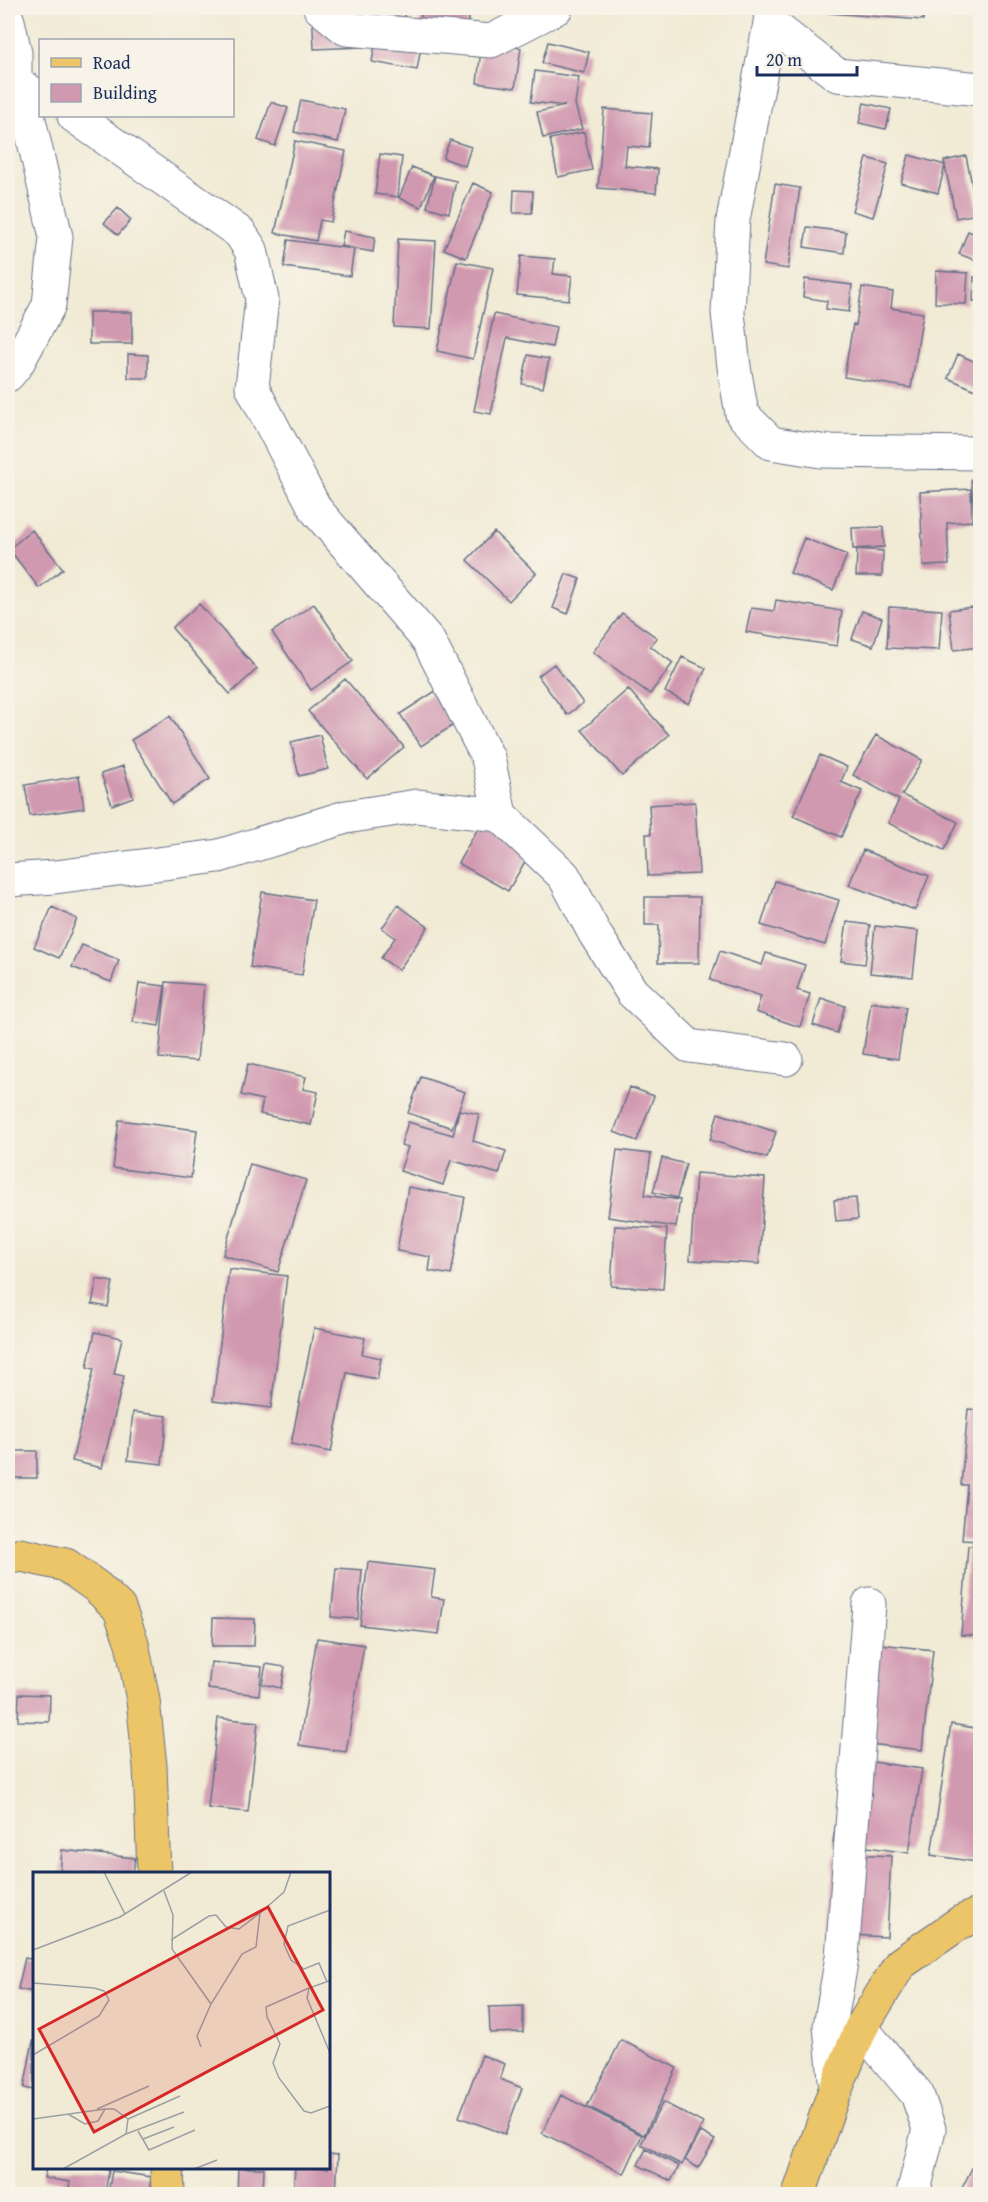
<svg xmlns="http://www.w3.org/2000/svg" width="988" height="2202" font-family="'Gentium Book Plus',serif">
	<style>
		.building { fill: #d199b0 }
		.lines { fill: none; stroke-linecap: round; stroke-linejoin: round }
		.minor-casing { stroke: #667188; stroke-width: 35 }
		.major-casing { stroke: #667188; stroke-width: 35 }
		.minor { stroke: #fff; stroke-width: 33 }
		.major { stroke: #edc569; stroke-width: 33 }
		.inset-road { fill: none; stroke: #9ba0a5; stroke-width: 1.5 }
		.view { fill: #d62828; fill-opacity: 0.15; stroke: #d62828; stroke-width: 3 }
		.inset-edge { fill: none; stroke: #1b2f5e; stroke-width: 3 }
	</style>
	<rect width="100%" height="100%" fill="#f7f3e8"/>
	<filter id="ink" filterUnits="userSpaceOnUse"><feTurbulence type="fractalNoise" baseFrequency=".0167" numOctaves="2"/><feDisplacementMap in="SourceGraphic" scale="12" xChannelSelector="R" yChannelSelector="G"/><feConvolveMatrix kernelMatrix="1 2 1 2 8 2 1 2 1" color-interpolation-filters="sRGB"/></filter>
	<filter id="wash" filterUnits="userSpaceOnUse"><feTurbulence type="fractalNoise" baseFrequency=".008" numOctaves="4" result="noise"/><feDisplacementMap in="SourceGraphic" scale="24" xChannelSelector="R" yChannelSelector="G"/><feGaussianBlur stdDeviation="1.35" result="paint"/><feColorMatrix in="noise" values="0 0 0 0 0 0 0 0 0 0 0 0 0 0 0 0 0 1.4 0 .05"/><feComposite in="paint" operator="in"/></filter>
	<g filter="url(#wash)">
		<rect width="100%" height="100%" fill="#f1ebd5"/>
		<g id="blocks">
			<path class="building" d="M 312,8 L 362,8 L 363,47 L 314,49 Z
				M 371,8 L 405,8 L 404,17 L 371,13 Z
				M 423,8 L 471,8 L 464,43 L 417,34 Z
				M 830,8 L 924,8 L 923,20 L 829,13 Z
				M 379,22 L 422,41 L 417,70 L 372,62 Z
				M 482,42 L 521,48 L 515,88 L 477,83 Z
				M 548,42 L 589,52 L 584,73 L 542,63 Z
				M 535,71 L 579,77 L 575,104 L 582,129 L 543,138 L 537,112 L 565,106 L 531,102 Z
				M 301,100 L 345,109 L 338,142 L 294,132 Z
				M 271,102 L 288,108 L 275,146 L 258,140 Z
				M 864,103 L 891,109 L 886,129 L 859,123 Z
				M 604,109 L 652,113 L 649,148 L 627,146 L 625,166 L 658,169 L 656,193 L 598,188 Z
				M 584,132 L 592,170 L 558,177 L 550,139 Z
				M 450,140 L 471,147 L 465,166 L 443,158 Z
				M 295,141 L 346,151 L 331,222 L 320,220 L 316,241 L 275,233 Z
				M 380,154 L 402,157 L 398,197 L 375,194 Z
				M 909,155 L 945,165 L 944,161 L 966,156 L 978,214 L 956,218 L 945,166 L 938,193 L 901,183 Z
				M 867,158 L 888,164 L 873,217 L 852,211 Z
				M 412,167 L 434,176 L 421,207 L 399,198 Z
				M 435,176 L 456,181 L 449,213 L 427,207 Z
				M 473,183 L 493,192 L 466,258 L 444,249 Z
				M 775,184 L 800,188 L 788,269 L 763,265 Z
				M 514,190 L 533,191 L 532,213 L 513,213 Z
				M 118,208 L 131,220 L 118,235 L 104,223 Z
				M 807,227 L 846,232 L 844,253 L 804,247 Z
				M 344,231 L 375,237 L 373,252 L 341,246 Z
				M 968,231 L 980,236 L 980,262 L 959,254 Z
				M 398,239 L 436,241 L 431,329 L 394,327 Z
				M 288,240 L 354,249 L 350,276 L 284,267 Z
				M 521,256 L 555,259 L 553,274 L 572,276 L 569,300 L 517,295 Z
				M 457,261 L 493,268 L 473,359 L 437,351 Z
				M 936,271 L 968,273 L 966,304 L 935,303 Z
				M 974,277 L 980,278 L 980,301 L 973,301 Z
				M 805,279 L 852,285 L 849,312 L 826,309 L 827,301 L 803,297 Z
				M 862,287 L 893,292 L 891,308 L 923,313 L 911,388 L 844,377 L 853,324 L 856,325 Z
				M 89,312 L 132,312 L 132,344 L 89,344 Z
				M 494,314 L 556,327 L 552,347 L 507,338 L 491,414 L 474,411 Z
				M 128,354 L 148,355 L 148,378 L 128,378 Z
				M 958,354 L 980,364 L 980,392 L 948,378 Z
				M 528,355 L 549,359 L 543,388 L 522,384 Z
				M 980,478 L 980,509 L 974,510 L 971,479 Z
				M 971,489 L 972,521 L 947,523 L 949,565 L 923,566 L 920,492 Z
				M 883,527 L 884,547 L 853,549 L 852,528 Z
				M 32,530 L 63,569 L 39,588 L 9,549 Z
				M 494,532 L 536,573 L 509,601 L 467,560 Z
				M 804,538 L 847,555 L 833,590 L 790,573 Z
				M 857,549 L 883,551 L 882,576 L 856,576 Z
				M 566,574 L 580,579 L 568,614 L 553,608 Z
				M 776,600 L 842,611 L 837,646 L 746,632 L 751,608 L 774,611 Z
				M 199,604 L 257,669 L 230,694 L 172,628 Z
				M 314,604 L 353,661 L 311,690 L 272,632 Z
				M 980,606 L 980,647 L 954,650 L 949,610 Z
				M 889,607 L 942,610 L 939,650 L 887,648 Z
				M 862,611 L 882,618 L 873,646 L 852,639 Z
				M 622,613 L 657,638 L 650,646 L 673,663 L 650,694 L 593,652 Z
				M 682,657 L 706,668 L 689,704 L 665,692 Z
				M 554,664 L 583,703 L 567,715 L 538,676 Z
				M 345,679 L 404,747 L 367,779 L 308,711 Z
				M 628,689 L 669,735 L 622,776 L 582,730 Z
				M 437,690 L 458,722 L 421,746 L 400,714 Z
				M 170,716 L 210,779 L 172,804 L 131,740 Z
				M 320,735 L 328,769 L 299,776 L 291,742 Z
				M 876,735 L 922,760 L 902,795 L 958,822 L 944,850 L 888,823 L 899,800 L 853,775 Z
				M 820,755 L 847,767 L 841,782 L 862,791 L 841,837 L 793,816 Z
				M 123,766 L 133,797 L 112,805 L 101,774 Z
				M 79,776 L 84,808 L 30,816 L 25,785 Z
				M 695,802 L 699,874 L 648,876 L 646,834 L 651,834 L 649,805 Z
				M 484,818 L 534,846 L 508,891 L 458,863 Z
				M 863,850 L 929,876 L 915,910 L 849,885 Z
				M 775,881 L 839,900 L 825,945 L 761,925 Z
				M 262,892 L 314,900 L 302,975 L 250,967 Z
				M 645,897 L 700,897 L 699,963 L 658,963 L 659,925 L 645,925 Z
				M 398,905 L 428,927 L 399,970 L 381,958 L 395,938 L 382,928 Z
				M 52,907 L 77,919 L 59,958 L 34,947 Z
				M 847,922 L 870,925 L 865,964 L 841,961 Z
				M 875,926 L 918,931 L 913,977 L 870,973 Z
				M 82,945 L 119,960 L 111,982 L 72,967 Z
				M 720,951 L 762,965 L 766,953 L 805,965 L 797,990 L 810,994 L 800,1027 L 756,1012 L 761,996 L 710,980 Z
				M 166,982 L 204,985 L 197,1061 L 159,1058 Z
				M 139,983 L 165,986 L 159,1026 L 133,1022 Z
				M 821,998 L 845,1006 L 837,1033 L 813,1025 Z
				M 871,1002 L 906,1007 L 898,1059 L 863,1054 Z
				M 248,1064 L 306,1077 L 303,1089 L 318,1092 L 311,1125 L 260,1114 L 263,1100 L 241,1095 Z
				M 421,1077 L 465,1092 L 452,1128 L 408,1113 Z
				M 630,1087 L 654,1096 L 637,1141 L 614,1132 Z
				M 459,1110 L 479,1114 L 473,1141 L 506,1151 L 499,1174 L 451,1160 L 443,1185 L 400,1171 L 408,1147 L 401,1145 L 408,1122 L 453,1135 Z
				M 718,1113 L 776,1132 L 767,1158 L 710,1140 Z
				M 119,1120 L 197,1130 L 191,1178 L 113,1168 Z
				M 617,1150 L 651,1154 L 645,1195 L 680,1200 L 676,1227 L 608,1217 Z
				M 662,1158 L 686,1164 L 677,1198 L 653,1192 Z
				M 250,1164 L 306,1180 L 278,1272 L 223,1255 Z
				M 696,1173 L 765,1178 L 759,1264 L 690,1260 Z
				M 408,1187 L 465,1197 L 451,1275 L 429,1271 L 431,1257 L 397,1251 Z
				M 856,1198 L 858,1219 L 836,1221 L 834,1200 Z
				M 615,1226 L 667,1229 L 663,1289 L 611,1286 Z
				M 229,1269 L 287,1276 L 271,1408 L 213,1401 Z
				M 97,1279 L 113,1282 L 108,1307 L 92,1304 Z
				M 314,1328 L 365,1338 L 362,1354 L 381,1358 L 377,1379 L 347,1373 L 331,1452 L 291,1444 Z
				M 95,1332 L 122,1338 L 114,1374 L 124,1376 L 102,1468 L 72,1461 L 94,1369 L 87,1367 Z
				M 968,1409 L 980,1410 L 980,1541 L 962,1540 L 967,1485 L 961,1485 Z
				M 133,1412 L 167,1416 L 162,1464 L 128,1460 Z
				M 8,1451 L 37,1451 L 37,1478 L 8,1478 Z
				M 968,1546 L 980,1546 L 980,1636 L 961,1635 Z
				M 368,1562 L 435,1570 L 431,1597 L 444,1599 L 439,1634 L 360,1625 Z
				M 336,1568 L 362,1570 L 358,1619 L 331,1617 Z
				M 213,1618 L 255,1619 L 254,1646 L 212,1646 Z
				M 317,1638 L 364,1645 L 346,1752 L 299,1745 Z
				M 871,1643 L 933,1650 L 922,1750 L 843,1741 Z
				M 211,1662 L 262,1667 L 259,1695 L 208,1689 Z
				M 266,1664 L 285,1667 L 281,1688 L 262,1684 Z
				M 19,1694 L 50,1695 L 49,1722 L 18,1721 Z
				M 218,1718 L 258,1722 L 248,1812 L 208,1808 Z
				M 951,1724 L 980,1729 L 980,1830 L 976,1862 L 931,1855 Z
				M 845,1758 L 922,1769 L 909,1853 L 833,1842 Z
				M 62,1850 L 135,1858 L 133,1874 L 60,1874 Z
				M 834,1853 L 891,1856 L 887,1937 L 830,1934 Z
				M 25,1958 L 34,1960 L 34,1992 L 18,1989 Z
				M 523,2006 L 523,2032 L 490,2033 L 489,2007 Z
				M 621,2040 L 677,2068 L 644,2135 L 587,2106 Z
				M 33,2041 L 34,2041 L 34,2090 L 24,2088 Z
				M 482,2055 L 505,2064 L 500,2079 L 522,2088 L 505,2134 L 459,2117 Z
				M 561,2095 L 642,2135 L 624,2174 L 542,2133 Z
				M 663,2102 L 703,2123 L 682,2165 L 641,2144 Z
				M 701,2132 L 715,2140 L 698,2168 L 685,2160 Z
				M 646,2149 L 679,2166 L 671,2181 L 638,2165 Z
				M 980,2152 L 980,2194 L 966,2194 L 960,2192 Z
				M 328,2154 L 338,2155 L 336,2194 L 293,2194 L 295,2168 L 328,2168 Z
				M 46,2168 L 98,2168 L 109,2170 L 105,2194 L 68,2194 L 70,2182 L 44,2178 Z
				M 238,2168 L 264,2168 L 263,2194 L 237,2194 Z
				M 112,2171 L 151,2177 L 149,2194 L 108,2194 Z"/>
		</g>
	</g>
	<g filter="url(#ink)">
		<use href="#blocks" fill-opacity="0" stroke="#667188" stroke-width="1.5"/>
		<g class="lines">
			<g class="minor-casing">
				<path id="minor" d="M 320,8 L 346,29 L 491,41 L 556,8
					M 771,8 L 770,23 L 837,75 L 980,89
					M 8,21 L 15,53 L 15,83 L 34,94
					M 770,23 L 733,220 L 728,313 L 734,367 L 742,414 L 771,443 L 821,451 L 980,453
					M 74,116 L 240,233 L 251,250 L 262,299 L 252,387 L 316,510 L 428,640 L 488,758 L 500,815 L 564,876 L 595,934 L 632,992 L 689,1046 L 786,1059
					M 8,375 L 17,364 L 49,305 L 56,237 L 27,111 L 15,83
					M 8,880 L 55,877 L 219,856 L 346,817 L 417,806 L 500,815
					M 861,2028 L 917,2094 L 929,2129 L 913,2194
					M 836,2089 L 830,2026 L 842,1957 L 869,1604"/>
			</g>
			<g class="major-casing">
				<path id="major" d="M 8,1558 L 21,1555 L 66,1565 L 97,1587 L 119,1608 L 132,1643 L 143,1700 L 150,1766 L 154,1874
					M 167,2168 L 168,2194
					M 799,2194 L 832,2098 L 861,2028 L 900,1964 L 961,1922 L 980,1914"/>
			</g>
			<use href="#minor" class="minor"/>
			<use href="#major" class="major"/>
		</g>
	</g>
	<g transform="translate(33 1872)">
		<rect width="297" height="297" fill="#f1ebd5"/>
		<path class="inset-road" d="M 71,0 L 92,42M 131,19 L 140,43 L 139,77 L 178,132M 138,68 L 176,44 L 183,43 L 193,55 L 206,57 L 227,41M 0,78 L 87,45 L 159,0M 296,109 L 276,116 L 274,126 L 297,181M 294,110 L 286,91 L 271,97 L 258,88 L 251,72 L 255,54 L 297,38M 0,111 L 61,116 L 71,119 L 76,128 L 66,144 L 0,183M 276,116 L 233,135 L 234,145 L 247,172 L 240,191 L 246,206 L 271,239 L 278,241 L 297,234M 168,175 L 164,164 L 178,132 L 209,82 L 223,75 L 227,41 L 251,20 L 258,0M 64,237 L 116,214M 35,242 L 52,252 L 65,249 L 72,237M 0,247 L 72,237 L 81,237 L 95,247 L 93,262 L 30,297M 95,247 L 147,224M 105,259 L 116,278 L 162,258M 93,262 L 151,240M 110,267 L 141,255M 161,297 L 184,288"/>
		<path class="view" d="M 235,35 L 290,138 L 61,260 L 6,157 Z"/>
		<rect width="297" height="297" class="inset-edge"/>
	</g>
	<rect width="988" height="2202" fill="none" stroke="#f7f3e8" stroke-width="30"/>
	<rect x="39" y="39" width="195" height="78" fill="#f7f3e8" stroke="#9fa5b1" stroke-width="1.5"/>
	<rect x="51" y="58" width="30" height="9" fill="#edc569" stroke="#9fa5b1" stroke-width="1.5"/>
	<text x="93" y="69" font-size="18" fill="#1b2f5e">Road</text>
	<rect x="51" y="84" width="30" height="18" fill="#d199b0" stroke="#9fa5b1" stroke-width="1.5"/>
	<text x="93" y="99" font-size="18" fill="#1b2f5e">Building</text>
	<path d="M757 66v9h100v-9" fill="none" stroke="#1b2f5e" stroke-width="3"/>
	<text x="766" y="66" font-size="18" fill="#1b2f5e" stroke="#f7f3e8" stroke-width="4.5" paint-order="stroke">20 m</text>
</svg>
